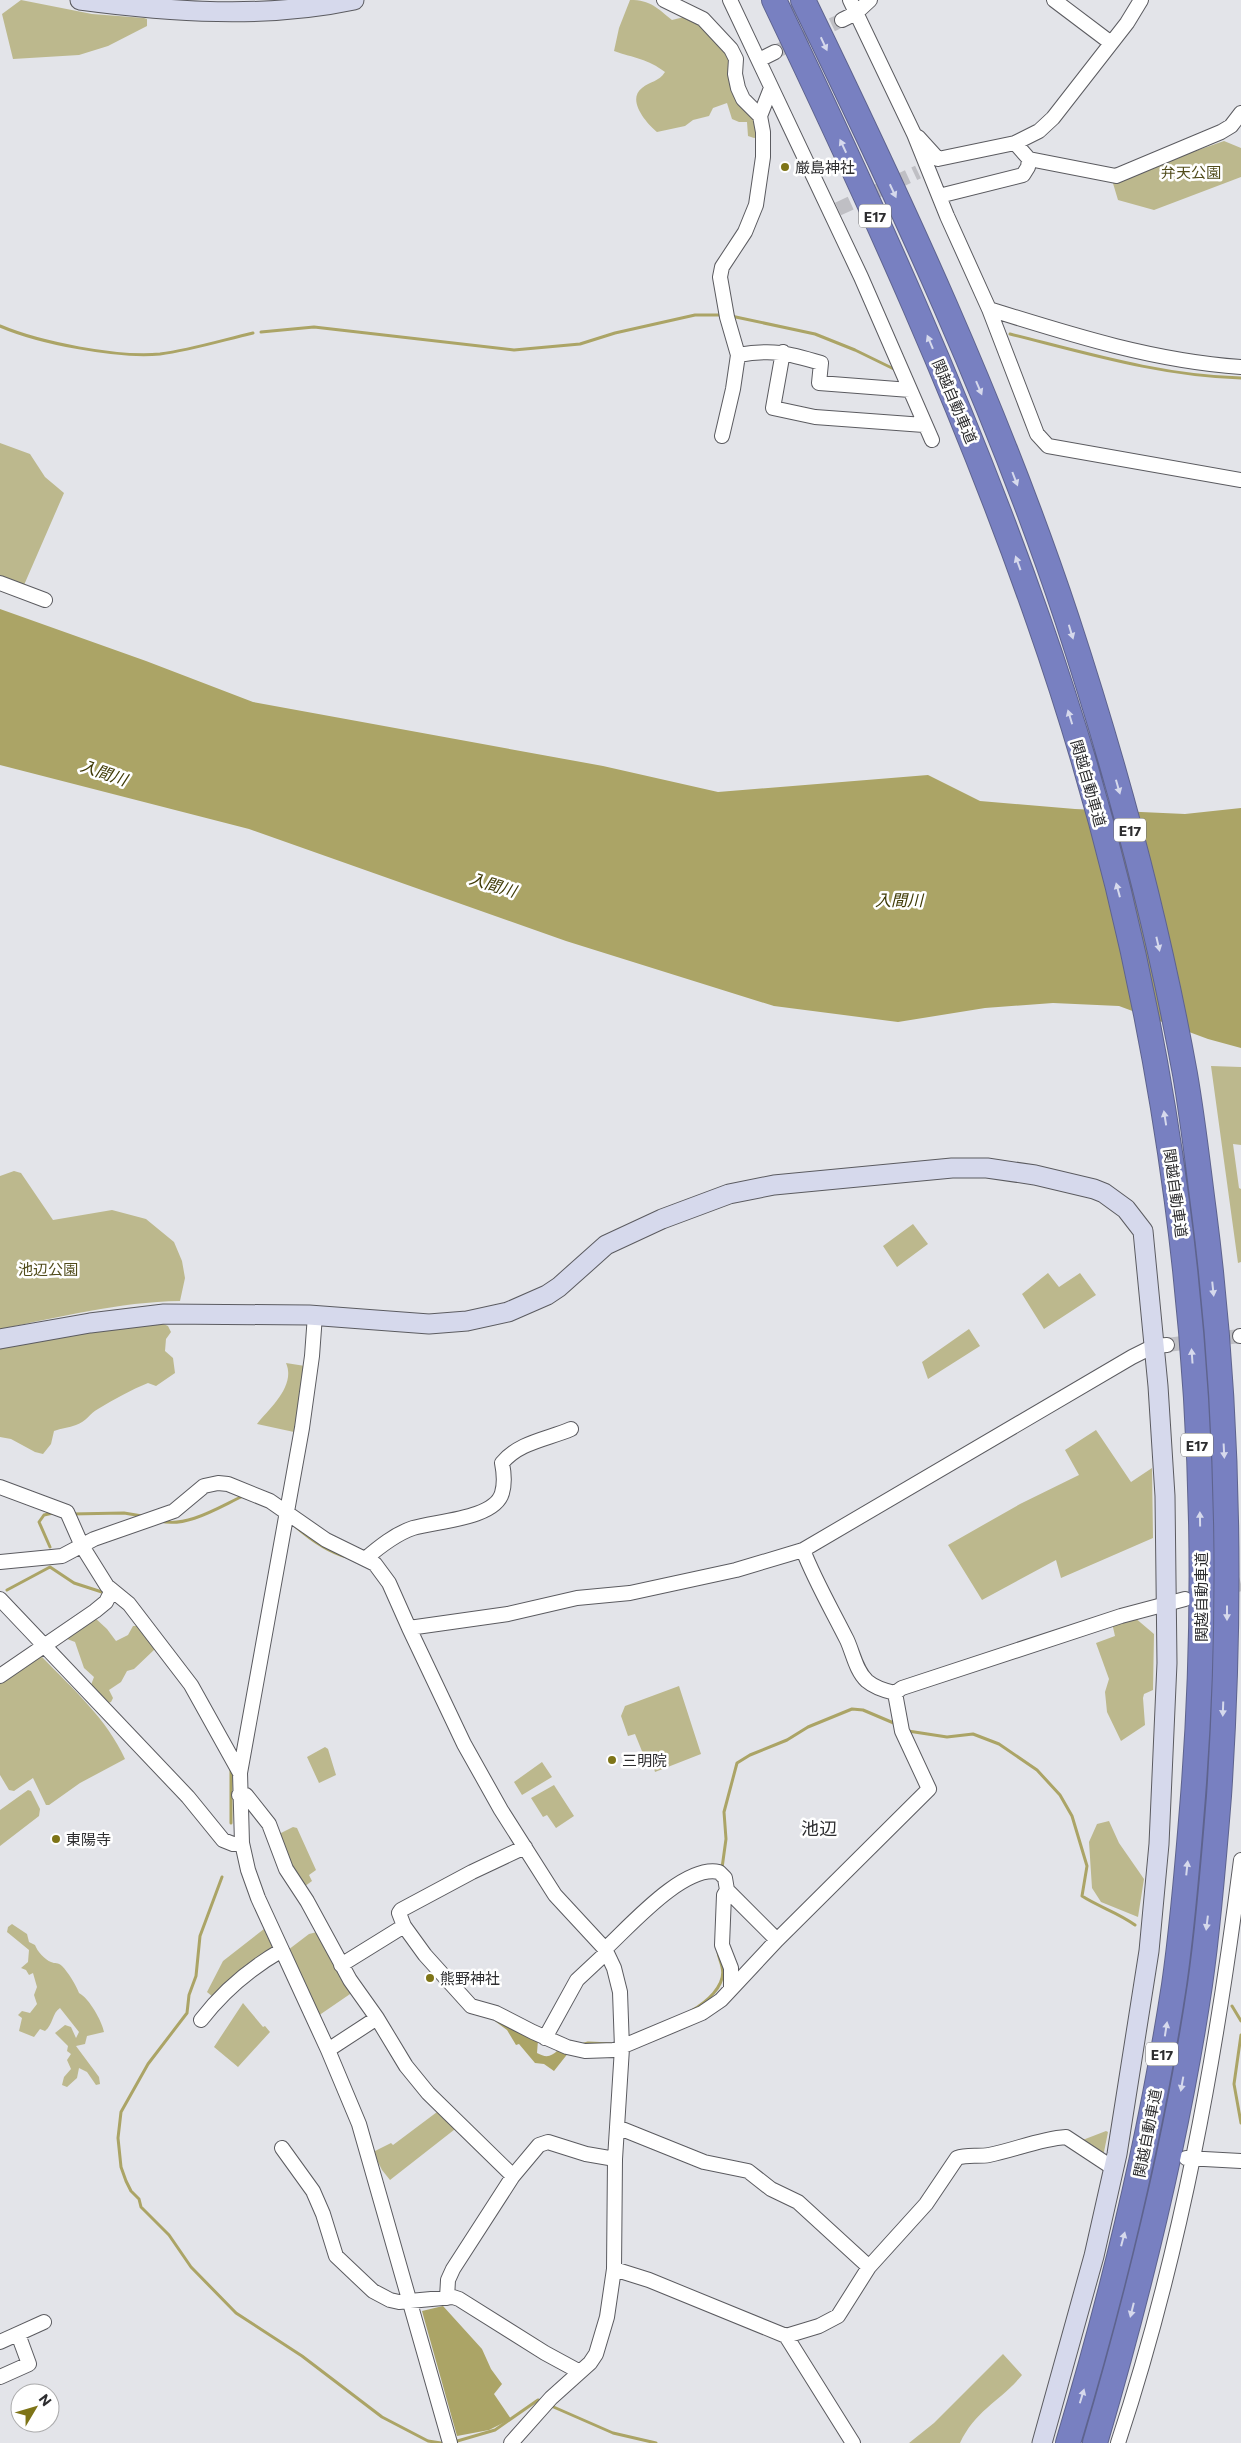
<svg xmlns="http://www.w3.org/2000/svg" width="1241" height="2443" font-family="Commissioner,'Noto Sans JP',sans-serif">
	<style>
		.green { fill: #bcb88d }
		.water { fill: #aba466 }
		.lines { fill: none; stroke-linecap: round; stroke-linejoin: round }
		.stream { stroke: #aba466; stroke-width: 3 }
		.street-tunnel { stroke: #bfbfc4; stroke-width: 14; stroke-dasharray: 14 7; stroke-linecap: butt }
		.street-casing { stroke: #5b5b60; stroke-width: 16 }
		.secondary-casing { stroke: #5b5b60; stroke-width: 21 }
		.highway-casing { stroke: #5e638e; stroke-width: 26 }
		.street { stroke: #fff; stroke-width: 14 }
		.secondary { stroke: #d6d9ec; stroke-width: 19 }
		.highway { stroke: #7880c1; stroke-width: 24 }
		.oneway { fill: #d6d9ec }
		.poi-dot { fill: #7e7417; stroke: #fff; stroke-width: 2 }
		.labels { text-anchor: middle; dominant-baseline: central; stroke-width: 5; stroke-linejoin: round; paint-order: stroke }
		.shield { fill: #fff; stroke: #6c6c6d; stroke-width: 1 }
		.shield-label { font-size: 14px; font-weight: bold; fill: #2d2d2f }
		.poi-label { font-size: 15px; fill: #2d2d2f; stroke: #fff; text-anchor: start }
		.park-label { font-size: 15px; fill: #514c1b; stroke: #fff }
		.street-label { font-size: 15px; fill: #2d2d2f; stroke: #fff }
		.water-label { font-size: 16px; font-style: italic; fill: #3f3a06; stroke: #fff }
		.quarter-label { font-size: 18px; fill: #2d2d2f; stroke: #fff }
	</style>
	<rect width="100%" height="100%" fill="#e3e4e9"/>
	<path class="green" d="M 21,0 L 92,14 L 144,18 L 147,19 L 147,26 L 108,46 L 79,55 L 13,59 L 2,14 Z
		M 630,0 C 651,0 657,8 672,20 L 688,16 L 702,22 L 723,45 L 758,117 L 760,137 L 754,138 L 748,136 L 747,122 L 739,122 L 732,119 L 727,103 L 713,108 L 709,116 L 693,120 L 685,126 L 657,132 C 647,124 626,100 642,88 C 650,81 659,82 665,72 C 648,59 634,58 614,51 L 619,28 Z
		M 1224,141 L 1241,148 L 1241,177 L 1154,210 L 1118,200 L 1112,180 Z
		M 0,443 L 30,454 L 45,477 L 64,493 L 24,585 L 0,576 Z
		M 1211,1066 L 1241,1067 L 1241,1145 L 1233,1144 L 1239,1188 L 1241,1189 L 1241,1262 L 1238,1263 Z
		M 14,1171 L 21,1173 L 53,1220 L 112,1210 L 146,1219 L 174,1242 L 182,1261 L 185,1278 L 180,1301 C 119,1302 60,1317 0,1329 L 0,1176 Z
		M 913,1224 L 928,1244 L 897,1267 L 883,1246 Z
		M 1048,1273 L 1059,1287 L 1080,1273 L 1096,1295 L 1044,1329 L 1022,1294 Z
		M 161,1323 L 168,1326 L 171,1332 L 166,1339 L 165,1351 L 173,1358 L 175,1373 L 156,1386 L 148,1383 C 131,1390 114,1399 98,1409 C 90,1413 86,1422 76,1425 C 69,1428 61,1428 54,1431 L 51,1444 L 43,1454 L 35,1452 L 11,1439 L 0,1437 L 0,1348 C 18,1344 35,1343 51,1336 Z
		M 969,1329 L 980,1346 L 928,1379 L 922,1362 Z
		M 286,1363 L 305,1366 L 294,1432 L 257,1424 C 270,1408 296,1386 286,1363 Z
		M 1096,1430 L 1131,1482 L 1152,1468 L 1153,1538 L 1061,1578 L 1056,1560 L 982,1600 L 948,1545 L 1020,1504 L 1079,1475 L 1065,1450 Z
		M 94,1617 L 107,1629 L 116,1641 L 128,1635 L 133,1626 L 137,1626 L 155,1649 L 134,1669 L 127,1671 L 121,1682 L 109,1690 L 113,1698 L 111,1702 L 108,1703 L 91,1685 L 94,1677 L 84,1668 L 75,1642 L 62,1637 Z
		M 1134,1617 L 1154,1634 L 1153,1690 L 1144,1694 L 1143,1698 L 1145,1725 L 1121,1741 L 1107,1712 L 1105,1692 L 1109,1679 L 1096,1643 L 1115,1636 L 1112,1623 Z
		M 34,1656 L 42,1657 C 72,1688 107,1719 125,1759 L 80,1783 L 49,1805 L 46,1805 L 33,1778 L 14,1791 L 9,1790 L 0,1775 L 0,1678 Z
		M 679,1686 L 701,1754 L 655,1772 L 653,1765 L 648,1766 L 635,1734 L 628,1736 L 621,1716 L 625,1706 Z
		M 325,1747 L 328,1749 L 336,1775 L 319,1783 L 307,1757 Z
		M 542,1762 L 552,1777 L 522,1795 L 514,1782 Z
		M 554,1785 L 574,1816 L 556,1828 L 547,1815 L 543,1817 L 531,1798 Z
		M 28,1790 L 31,1791 L 40,1809 L 39,1816 L 0,1846 L 0,1810 Z
		M 1109,1821 L 1119,1843 L 1144,1879 L 1138,1917 L 1101,1902 L 1092,1888 L 1089,1842 L 1097,1824 Z
		M 293,1827 L 297,1828 L 316,1870 L 309,1875 L 312,1881 L 301,1889 L 277,1835 Z
		M 12,1924 L 27,1934 L 29,1942 L 35,1945 C 37,1951 45,1960 51,1962 C 55,1964 58,1962 62,1966 C 68,1972 76,1985 79,1993 C 89,1998 102,2021 104,2032 L 87,2036 L 85,2044 L 76,2046 L 99,2077 L 100,2084 L 96,2085 L 87,2072 L 79,2068 L 77,2078 L 67,2087 L 62,2085 L 64,2077 L 71,2069 L 67,2060 L 71,2054 L 67,2051 L 68,2046 L 55,2033 L 65,2025 L 71,2027 L 76,2038 L 79,2032 L 60,2008 C 52,2013 53,2025 45,2031 L 40,2029 L 34,2037 L 19,2031 L 22,2018 L 18,2015 L 22,2011 L 30,2013 L 37,2004 L 34,1995 L 37,1987 L 33,1973 L 29,1975 L 26,1970 L 21,1968 L 28,1962 L 29,1950 L 7,1932 L 8,1927 Z
		M 264,1929 L 273,1949 L 213,1997 L 207,1992 L 223,1961 Z
		M 317,1932 L 353,1992 L 318,2016 L 288,1950 L 309,1934 Z
		M 243,2003 L 263,2027 L 265,2026 L 270,2032 L 238,2067 L 214,2047 Z
		M 441,2109 L 459,2126 L 390,2180 L 382,2170 L 373,2152 L 391,2143 L 393,2145 Z
		M 1106,2131 L 1108,2132 L 1103,2157 L 1080,2141 Z
		M 1003,2354 L 1022,2375 C 1000,2402 976,2409 960,2443 L 909,2443 L 934,2423 Z"/>
	<path class="water" d="M 0,609 L 146,661 L 253,702 L 603,766 L 718,792 L 928,775 L 980,801 L 1075,809 L 1185,814 L 1241,808 L 1241,1048 L 1208,1039 L 1119,1006 L 1053,1003 L 985,1008 L 898,1022 L 774,1006 L 566,941 L 249,829 L 0,765 Z
		M 496,2017 L 538,2040 L 537,2053 C 546,2058 551,2057 558,2050 L 569,2052 L 554,2071 L 544,2064 L 535,2063 L 519,2044 L 516,2045 L 507,2030 L 492,2019 Z
		M 443,2306 L 482,2349 L 491,2369 L 502,2384 L 494,2394 L 511,2419 L 489,2430 L 457,2436 L 422,2311 Z"/>
	<g class="lines">
		<path class="stream" d="M 731,316 L 815,334 L 855,350 L 896,370
			M 0,326 C 40,343 117,358 160,354 C 191,350 223,340 253,333
			M 261,332 L 314,327 L 514,350 L 580,344 L 615,333 L 695,315 L 722,315
			M 1010,334 C 1086,353 1162,376 1241,378
			M 71,1514 L 124,1513 L 142,1516
			M 160,1521 C 187,1528 219,1507 243,1496
			M 295,1526 C 310,1539 328,1552 347,1557
			M 50,1547 L 39,1522 L 44,1515 L 53,1513
			M 7,1590 L 50,1567 L 74,1583 L 105,1593
			M 908,1731 L 947,1737 L 973,1734 L 999,1744 L 1037,1770 L 1060,1795 L 1072,1816 L 1087,1866 L 1082,1896 C 1099,1907 1119,1913 1135,1925
			M 231,1823 L 231,1769
			M 722,1868 L 726,1839 L 724,1812 L 737,1763 L 750,1755 L 787,1740 L 808,1727 L 852,1709 L 863,1710 L 896,1724
			M 222,1877 L 200,1936 L 196,1976 L 189,1995 L 187,2013 L 148,2064 L 121,2112 L 118,2138 L 121,2167 L 126,2181 L 131,2191 L 139,2199 L 141,2207 L 169,2235 L 191,2267 L 236,2313 L 302,2356 L 382,2417 L 428,2441 L 441,2443
			M 1232,2006 L 1241,2021
			M 691,2011 C 705,2003 727,1986 722,1967 C 721,1961 718,1957 718,1951
			M 1241,2035 L 1234,2084 L 1241,2123
			M 581,2045 L 588,2043 L 612,2044
			M 549,2405 L 613,2433 L 656,2443
			M 454,2442 L 495,2430 L 538,2400 L 544,2402"/>
		<path class="street-tunnel" d="M 775,52 L 842,20
			M 838,209 L 918,172
			M 1167,1345 L 1240,1336
			M 1196,1596 L 1241,1584"/>
		<g class="street-casing">
			<path id="street" d="M 664,0 L 703,19 L 731,49 L 736,59 L 735,74 L 738,88 L 743,99 L 760,116
				M 730,0 L 861,277 L 932,440
				M 850,0 L 914,134 L 947,216 L 989,309 L 1037,434 L 1048,446 L 1241,480
				M 1054,0 L 1111,43
				M 842,20 L 856,13 L 870,0
				M 759,60 L 775,52
				M 918,137 L 938,159 L 1015,143 L 1039,131 L 1053,118 L 1127,23 L 1141,0
				M 1015,143 L 1029,159 L 1116,176 L 1221,132 L 1231,126 L 1241,113
				M 939,196 L 1023,175 L 1028,167 L 1029,159
				M 989,309 C 1072,335 1154,361 1241,367
				M 783,352 L 773,408 L 815,417 L 924,425
				M 738,355 C 773,349 787,353 821,363 L 819,383 L 910,390
				M 722,436 L 733,389 L 738,355 L 727,317 L 720,277 L 722,267 L 745,232 L 756,205 L 763,157 L 763,132 L 760,116 L 771,88
				M 0,583 L 45,600
				M 315,1315 L 312,1356 L 302,1428 L 240,1773 L 242,1843 L 248,1870 L 258,1898 L 328,2050 L 359,2124 L 450,2443
				M 1240,1336 L 1241,1336
				M 0,1487 L 67,1512 L 82,1546 L 107,1586 L 129,1604 L 191,1685 L 240,1773
				M 803,1550 C 815,1581 832,1610 847,1640 C 853,1653 856,1671 867,1681 C 874,1687 886,1691 895,1693 L 902,1688 L 1121,1616 L 1185,1599
				M 365,1559 C 379,1547 395,1534 413,1528 C 435,1521 495,1519 502,1493 C 505,1483 504,1473 502,1463 C 519,1442 548,1439 571,1429
				M 0,1562 L 62,1556 L 94,1539 L 174,1511 L 204,1486 L 218,1483 L 228,1484 L 270,1501 L 326,1540 L 375,1564 L 389,1583 L 409,1628 L 508,1614 L 577,1598 L 630,1593 L 736,1570 L 803,1550 L 1132,1357 L 1154,1346 L 1167,1345
				M 0,1599 L 188,1797 L 223,1840 L 233,1844 L 242,1843
				M 409,1628 L 464,1744 L 501,1810 L 555,1895 L 605,1949 L 614,1968 L 620,1992 L 622,2048 L 615,2159 L 614,2269 L 607,2317 L 596,2354 L 590,2363 L 551,2398 L 511,2443
				M 0,1676 L 95,1611 L 106,1602 L 112,1590
				M 239,1795 L 246,1795 L 269,1824 L 286,1869 L 307,1901 L 350,1980 L 377,2018 L 406,2066 L 428,2093 L 513,2176
				M 727,1890 L 777,1940
				M 404,1926 L 425,1955 L 471,2006 L 496,2013 L 533,2032 L 567,2047 L 585,2051 L 614,2050 L 702,2013 L 721,2000 L 777,1940 L 929,1789 L 902,1731 L 895,1693
				M 605,1949 C 630,1926 684,1864 719,1872 L 725,1878 L 727,1890 L 724,1895 L 722,1945 L 731,1968 L 731,1989
				M 341,1965 L 404,1926 L 399,1913 L 401,1910 L 472,1872 L 525,1847
				M 201,2020 C 224,1990 249,1969 282,1950
				M 545,2038 L 577,1980 L 607,1952
				M 328,2050 L 377,2018
				M 617,2127 L 704,2162 L 748,2171 L 771,2189 L 798,2202 L 869,2267
				M 282,2148 L 313,2191 L 323,2214 L 336,2256 L 373,2291 L 390,2300 L 399,2302 L 453,2297 L 459,2299 L 545,2353 L 580,2372
				M 1186,2158 L 1241,2161
				M 614,2269 L 649,2280 L 786,2336 L 853,2443
				M 447,2298 L 448,2280 L 453,2269 L 513,2176 L 539,2145 L 548,2142 L 586,2154 L 615,2159
				M 786,2336 L 819,2326 L 838,2316 L 869,2267 L 926,2204 L 957,2158 C 967,2154 978,2157 989,2155 C 1015,2150 1039,2139 1066,2137 L 1113,2168
				M 0,2342 L 44,2322
				M 0,2377 L 29,2364 L 18,2334
				M 1118,2443 C 1181,2253 1216,2057 1241,1860"/>
		</g>
		<g class="secondary-casing">
			<path id="secondary" d="M 80,0 C 170,12 265,19 354,0
				M 0,1339 L 90,1323 L 164,1314 L 309,1315 L 429,1324 L 467,1321 L 508,1312 L 547,1295 L 559,1287 L 606,1245 L 662,1219 L 729,1194 L 774,1185 L 952,1168 L 987,1168 L 1035,1175 L 1094,1189 L 1104,1193 L 1126,1209 L 1143,1231 L 1158,1386 L 1165,1496 L 1167,1663 L 1159,1844 L 1149,1951 L 1117,2154 L 1094,2256 L 1042,2443"/>
		</g>
		<g class="highway-casing">
			<path id="highway" d="M 774,0 C 871,203 964,407 1038,619 C 1170,995 1224,1399 1193,1796 C 1188,1859 1183,1923 1174,1985 C 1150,2141 1113,2293 1068,2443
				M 803,0 C 900,200 997,408 1067,619 C 1116,768 1157,920 1185,1074 C 1193,1120 1198,1166 1204,1212 C 1229,1406 1232,1601 1219,1796 C 1214,1859 1209,1922 1200,1985 C 1177,2140 1139,2293 1095,2443"/>
		</g>
		<use href="#street" class="street"/>
		<use href="#secondary" class="secondary"/>
		<use href="#highway" class="highway"/>
	</g>
	<defs><path id="oneway-solid" d="M-6-.8H1V-3.2L6.5 0L1 3.2V.8H-6Z" transform="scale(1.25)"/></defs>
	<g class="oneway">
		<use href="#oneway-solid" transform="translate(824 44) rotate(65)"/>
		<use href="#oneway-solid" transform="translate(843 146) rotate(-115)"/>
		<use href="#oneway-solid" transform="translate(893 191) rotate(65)"/>
		<use href="#oneway-solid" transform="translate(930 342) rotate(-113)"/>
		<use href="#oneway-solid" transform="translate(979 388) rotate(67)"/>
		<use href="#oneway-solid" transform="translate(1015 479) rotate(69)"/>
		<use href="#oneway-solid" transform="translate(1018 563) rotate(-110)"/>
		<use href="#oneway-solid" transform="translate(1071 632) rotate(73)"/>
		<use href="#oneway-solid" transform="translate(1070 717) rotate(-107)"/>
		<use href="#oneway-solid" transform="translate(1118 787) rotate(74)"/>
		<use href="#oneway-solid" transform="translate(1118 890) rotate(-105)"/>
		<use href="#oneway-solid" transform="translate(1158 944) rotate(77)"/>
		<use href="#oneway-solid" transform="translate(1165 1118) rotate(-99)"/>
		<use href="#oneway-solid" transform="translate(1213 1289) rotate(84)"/>
		<use href="#oneway-solid" transform="translate(1192 1356) rotate(-94)"/>
		<use href="#oneway-solid" transform="translate(1224 1451) rotate(87)"/>
		<use href="#oneway-solid" transform="translate(1200 1519) rotate(-91)"/>
		<use href="#oneway-solid" transform="translate(1227 1613) rotate(90)"/>
		<use href="#oneway-solid" transform="translate(1223 1709) rotate(92)"/>
		<use href="#oneway-solid" transform="translate(1187 1868) rotate(-84)"/>
		<use href="#oneway-solid" transform="translate(1207 1923) rotate(97)"/>
		<use href="#oneway-solid" transform="translate(1166 2029) rotate(-81)"/>
		<use href="#oneway-solid" transform="translate(1182 2084) rotate(100)"/>
		<use href="#oneway-solid" transform="translate(1123 2239) rotate(-75)"/>
		<use href="#oneway-solid" transform="translate(1132 2310) rotate(104)"/>
		<use href="#oneway-solid" transform="translate(1082 2396) rotate(-73)"/>
	</g>
	<g class="poi-dot">
		<circle cx="785" cy="167" r="5"/>
		<circle cx="612" cy="1760" r="5"/>
		<circle cx="56" cy="1839" r="5"/>
		<circle cx="430" cy="1978" r="5"/>
	</g>
	<g class="labels">
		<g class="shield">
			<rect x="859" y="204.5" width="32" height="23" rx="4"/>
			<rect x="1114" y="818.5" width="32" height="23" rx="4"/>
			<rect x="1181" y="1433.5" width="32" height="23" rx="4"/>
			<rect x="1146" y="2042.5" width="32" height="23" rx="4"/>
		</g>
		<g class="shield-label">
			<text x="875" y="216">E17</text>
			<text x="1130" y="830">E17</text>
			<text x="1197" y="1445">E17</text>
			<text x="1162" y="2054">E17</text>
		</g>
		<g class="poi-label">
			<text x="795" y="167">厳島神社</text>
			<text x="622" y="1760">三明院</text>
			<text x="66" y="1839">東陽寺</text>
			<text x="440" y="1978">熊野神社</text>
		</g>
		<g class="park-label">
			<text x="1191" y="172">弁天公園</text>
			<text x="48" y="1269">池辺公園</text>
		</g>
		<g class="street-label">
			<text transform="translate(955 401) rotate(67)">関越自動車道</text>
			<text transform="translate(1089 783) rotate(74)">関越自動車道</text>
			<text transform="translate(1176 1193) rotate(82)">関越自動車道</text>
			<text transform="translate(1201 1597) rotate(-90)">関越自動車道</text>
			<text transform="translate(1147 2133) rotate(-79)">関越自動車道</text>
		</g>
		<g class="water-label">
			<text transform="translate(104 772) rotate(19)">入間川</text>
			<text transform="translate(493 884) rotate(17)">入間川</text>
			<text x="899" y="899">入間川</text>
		</g>
		<g class="quarter-label">
			<text x="819" y="1828">池辺</text>
		</g>
	</g>
	<g transform="translate(35 2408) rotate(52)"><circle r="24" fill="#ffffff" stroke="#ababac"/>
	<path d="M0-4L9 19L0 12L-9 19Z" fill="#7e7417"/>
	<text y="-8" font-size="14" font-weight="bold" text-anchor="middle" fill="#2d2d2f">N</text>
	</g>
</svg>
